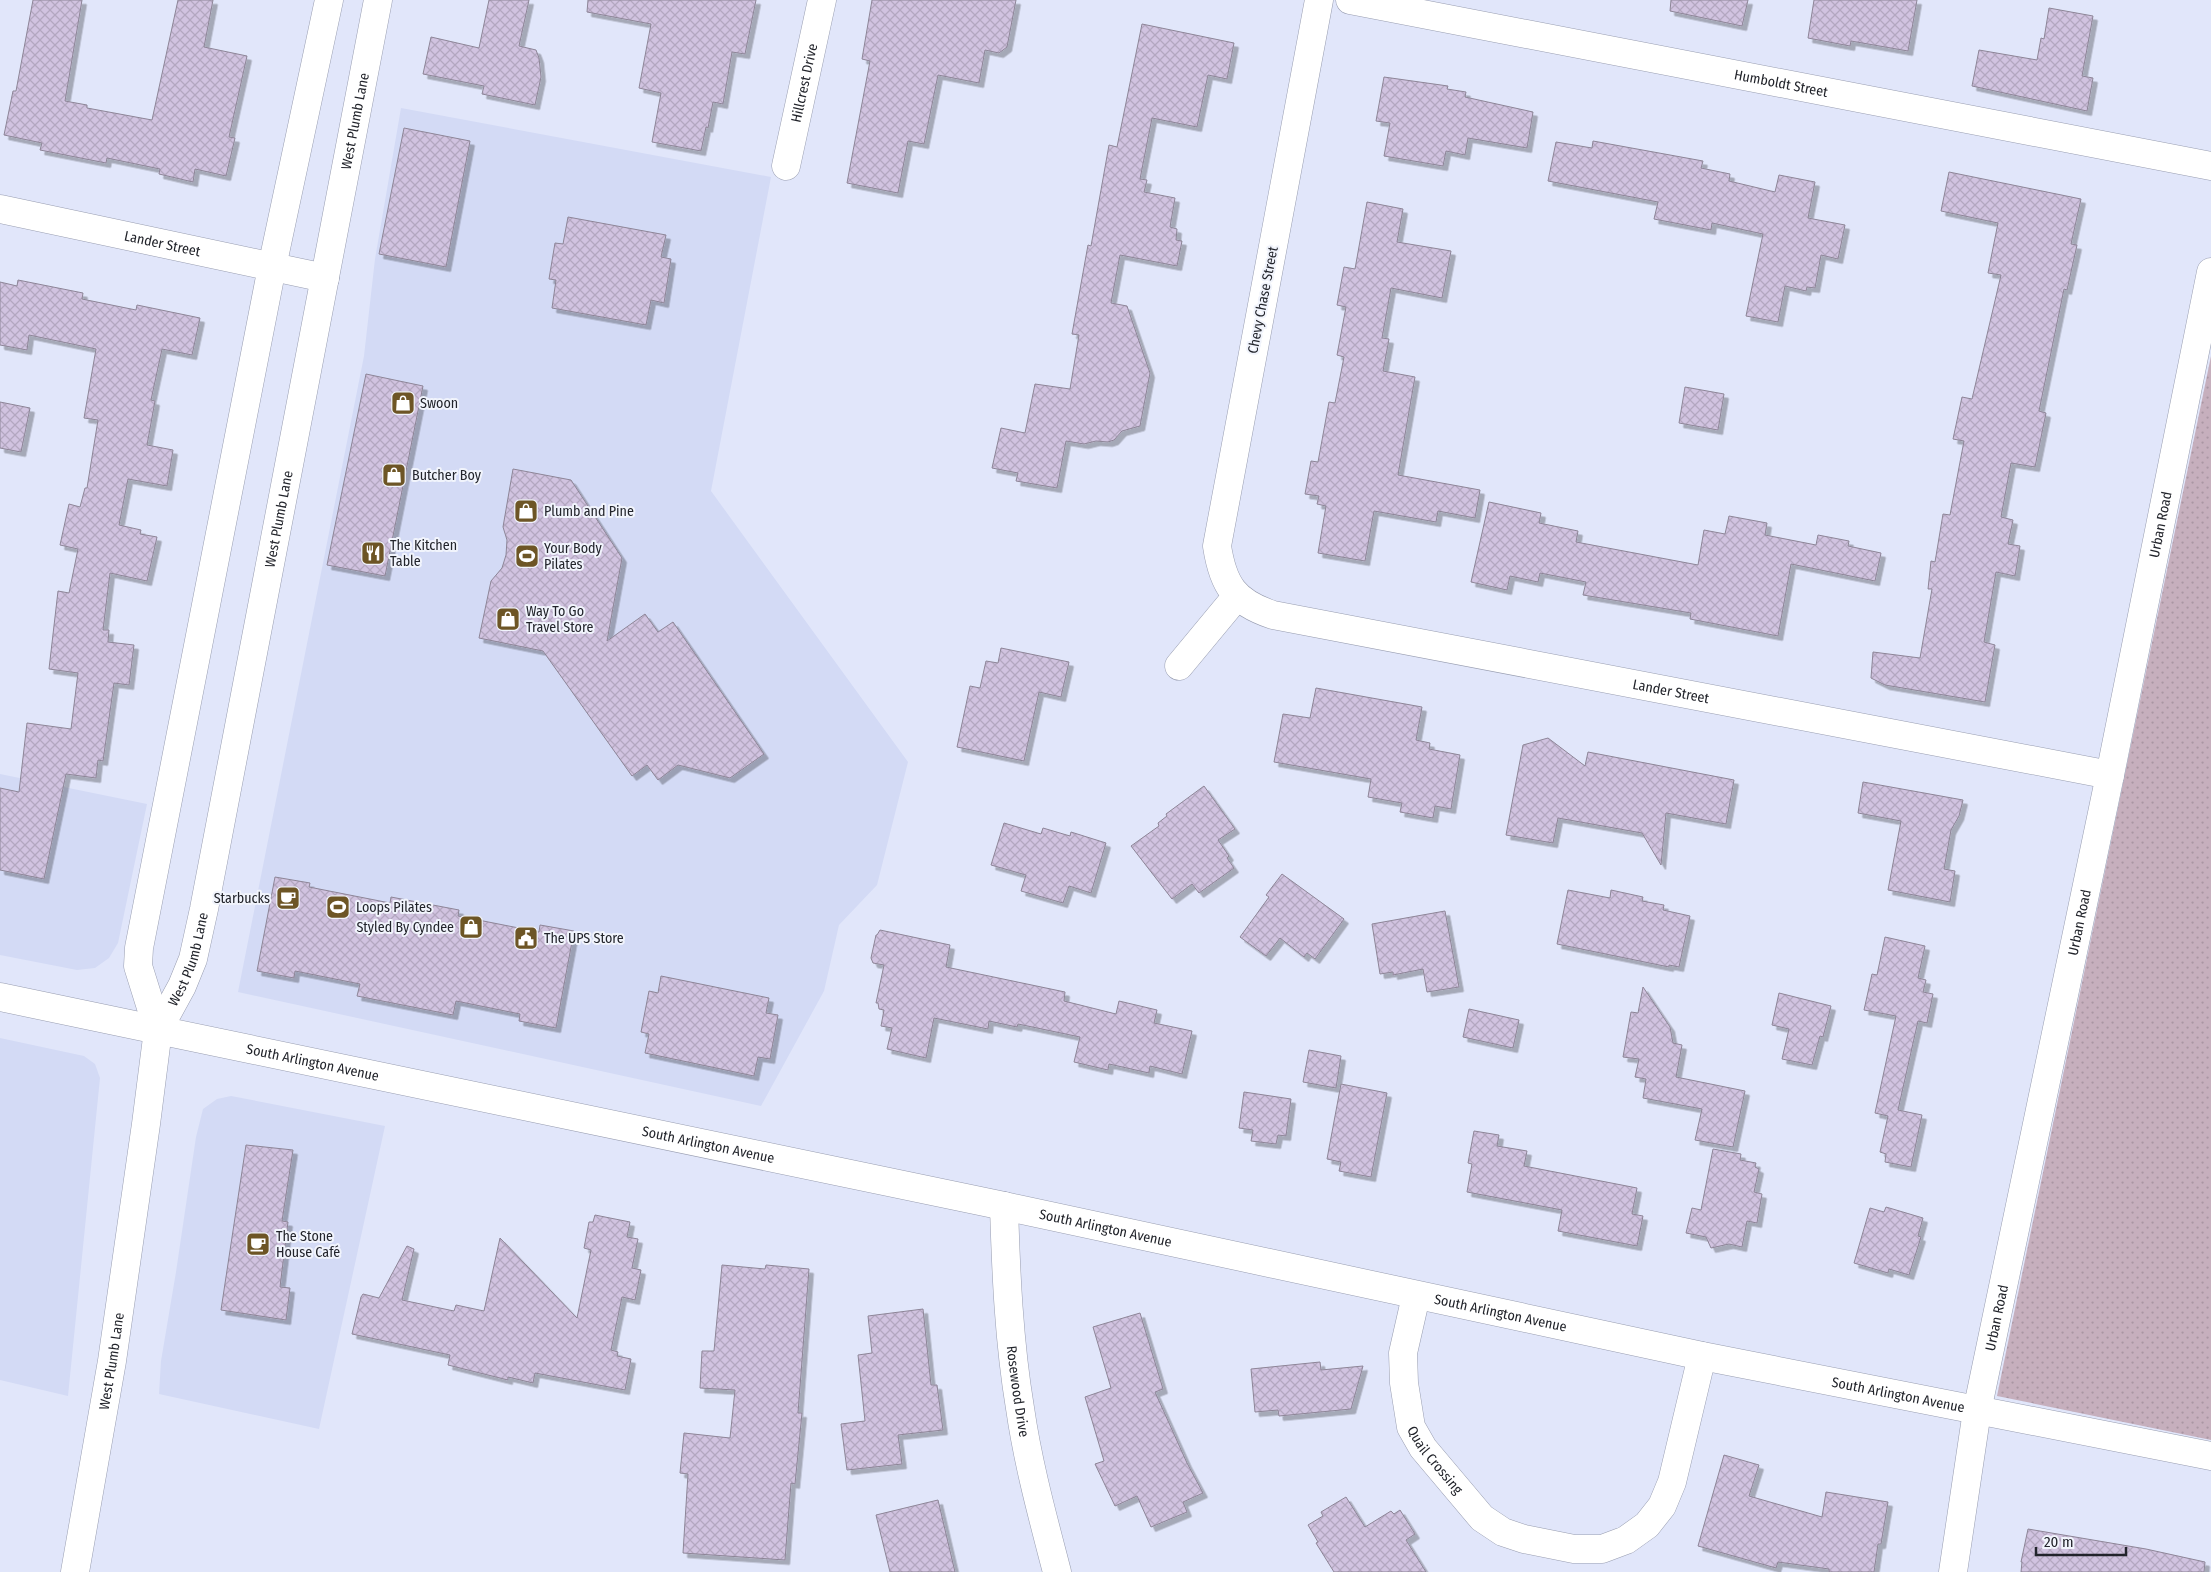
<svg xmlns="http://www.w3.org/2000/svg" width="2211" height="1572" font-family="'Fira Sans Condensed',sans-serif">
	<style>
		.built { fill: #d3daf5 }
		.green { fill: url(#green-dots) }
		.building { fill: url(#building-cross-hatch); stroke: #8d8597; filter: url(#shadow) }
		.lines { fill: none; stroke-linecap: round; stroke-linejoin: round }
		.minor-casing { stroke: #989db0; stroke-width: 29 }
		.major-casing { stroke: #989db0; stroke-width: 29 }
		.minor { stroke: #fff; stroke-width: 28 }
		.major { stroke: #fff; stroke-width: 28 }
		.labels { text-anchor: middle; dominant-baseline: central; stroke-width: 4; stroke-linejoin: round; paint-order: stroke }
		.street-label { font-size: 14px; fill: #22242b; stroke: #f1f4fc }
		.poi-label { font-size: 14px; fill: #22242b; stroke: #f1f4fc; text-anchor: start }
	</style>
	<defs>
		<pattern id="green-dots" width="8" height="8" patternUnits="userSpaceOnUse" patternTransform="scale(1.25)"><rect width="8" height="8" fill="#c6afbd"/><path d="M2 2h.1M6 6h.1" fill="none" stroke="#aa96a3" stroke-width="1.8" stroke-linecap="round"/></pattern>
		<pattern id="building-cross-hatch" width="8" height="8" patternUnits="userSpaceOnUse" patternTransform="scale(1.25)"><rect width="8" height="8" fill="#d1c3e0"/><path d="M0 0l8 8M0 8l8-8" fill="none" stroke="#b3a7c0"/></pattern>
		<filter id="shadow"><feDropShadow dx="4.5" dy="4.5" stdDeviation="0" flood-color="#0004"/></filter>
	</defs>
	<rect width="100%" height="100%" fill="#e1e6fa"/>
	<path class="built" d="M 401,108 L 771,177 L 711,491 L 908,762 L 877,885 L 839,925 L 824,991 L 761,1106 L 238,992 L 364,356 L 375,259 Z
		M 0,774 L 147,804 L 118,943 L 109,958 L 95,968 L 77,970 L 0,955 Z
		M 0,1038 L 84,1056 L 95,1064 L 100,1078 L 68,1396 L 0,1380 Z
		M 231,1096 L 385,1126 L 319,1429 L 159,1394 L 161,1361 L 176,1272 L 196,1137 L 203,1109 L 217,1099 Z"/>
	<path class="green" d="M 2211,356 L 2211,1440 L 1997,1396 Z"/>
	<path class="building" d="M 33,0 L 82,0 L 65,101 L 87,105 L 87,108 L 152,120 L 178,0 L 213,0 L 204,47 L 247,56 L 229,137 L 235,138 L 226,176 L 195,169 L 193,182 L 159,174 L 160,169 L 107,158 L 106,163 L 40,150 L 42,143 L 4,135 L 13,91 L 16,91 Z
		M 489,0 L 529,0 L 519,46 L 536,50 L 539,58 L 541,77 L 535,105 L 482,94 L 484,86 L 423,74 L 431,37 L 479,48 Z
		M 588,0 L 756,0 L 745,54 L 732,52 L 723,104 L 713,102 L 708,128 L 706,127 L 701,151 L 652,142 L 661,93 L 639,88 L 651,24 L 587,12 Z
		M 872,0 L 1016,0 L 1007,47 L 999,53 L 985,50 L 979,83 L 938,75 L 924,144 L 908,141 L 898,193 L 847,183 L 870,61 L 862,59 Z
		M 1671,0 L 1748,0 L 1742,26 L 1670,11 Z
		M 1814,0 L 1917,0 L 1908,51 L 1851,41 L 1850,46 L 1808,38 Z
		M 2049,8 L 2093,16 L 2082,76 L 2093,78 L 2087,111 L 1972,86 L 1979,50 L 2037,60 L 2041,38 L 2044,39 Z
		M 1142,24 L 1234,43 L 1227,79 L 1208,75 L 1197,127 L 1152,118 L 1140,179 L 1147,180 L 1144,192 L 1175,198 L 1170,227 L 1177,229 L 1176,240 L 1182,241 L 1177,266 L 1120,255 L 1111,303 L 1127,306 L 1150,373 L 1140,426 L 1122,431 L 1114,440 L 1108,442 L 1096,441 L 1084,444 L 1066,441 L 1057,488 L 1016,481 L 1018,473 L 992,468 L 1001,428 L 1025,433 L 1035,384 L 1070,389 L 1079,335 L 1072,334 L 1088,245 L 1091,246 L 1109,145 L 1117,147 Z
		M 1384,77 L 1448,86 L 1447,89 L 1466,92 L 1465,97 L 1533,112 L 1527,148 L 1468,138 L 1465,155 L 1446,151 L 1443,166 L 1384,156 L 1390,123 L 1376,121 Z
		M 404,128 L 470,141 L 446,267 L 379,254 Z
		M 1593,141 L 1703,161 L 1701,168 L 1730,174 L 1729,181 L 1775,192 L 1779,175 L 1815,182 L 1808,218 L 1845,225 L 1838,259 L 1821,255 L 1815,288 L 1807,287 L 1806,291 L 1785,286 L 1778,322 L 1746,316 L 1763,234 L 1712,223 L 1711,230 L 1654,219 L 1658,202 L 1548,181 L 1556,142 L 1592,148 Z
		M 1949,172 L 2081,199 L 2071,244 L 2077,245 L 2067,290 L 2064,289 L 2039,411 L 2046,413 L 2035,467 L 2011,463 L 2001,517 L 2013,520 L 2008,544 L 2020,546 L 2015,576 L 1996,572 L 1984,642 L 1995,645 L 1985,702 L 1885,685 L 1871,678 L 1873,652 L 1920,658 L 1932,589 L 1928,589 L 1931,561 L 1935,562 L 1943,514 L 1950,515 L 1964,441 L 1953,439 L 1962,397 L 1972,399 L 2001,275 L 1988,273 L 1998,223 L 1941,211 Z
		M 1367,202 L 1403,209 L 1397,242 L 1451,251 L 1442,298 L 1391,288 L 1382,338 L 1389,339 L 1383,371 L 1415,377 L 1398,475 L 1480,490 L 1475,518 L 1438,511 L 1436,522 L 1374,511 L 1365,561 L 1318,553 L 1326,506 L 1317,504 L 1319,496 L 1305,494 L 1311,461 L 1318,462 L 1329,402 L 1335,403 L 1344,357 L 1337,355 L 1346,307 L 1337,305 L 1344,267 L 1355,269 Z
		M 568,217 L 666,235 L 661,257 L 671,259 L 664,303 L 651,300 L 646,325 L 552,308 L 556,280 L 549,279 L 555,243 L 563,244 Z
		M 18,280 L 83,293 L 82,299 L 136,310 L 137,305 L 200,318 L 192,355 L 162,349 L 151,400 L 155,401 L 147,445 L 173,450 L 167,486 L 128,479 L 119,525 L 141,530 L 140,534 L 157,537 L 147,581 L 110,573 L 103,630 L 109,630 L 108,642 L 134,645 L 129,685 L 114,683 L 103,761 L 98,760 L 96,778 L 66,774 L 44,879 L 0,870 L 0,788 L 19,792 L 27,723 L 71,729 L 78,673 L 49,669 L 58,591 L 69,593 L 78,549 L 60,545 L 69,504 L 80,507 L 85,488 L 87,488 L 98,420 L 84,418 L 96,349 L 29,335 L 27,350 L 0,345 L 0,282 L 17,286 Z
		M 366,374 L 423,386 L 385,576 L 327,565 Z
		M 1685,387 L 1724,394 L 1718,430 L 1679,423 Z
		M 0,402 L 30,408 L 21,452 L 0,448 Z
		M 513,469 L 571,480 L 622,558 L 607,641 L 645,614 L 658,632 L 673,622 L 764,754 L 730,778 L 678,765 L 658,780 L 647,765 L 632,776 L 543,651 L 479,638 L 491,581 L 502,568 L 506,555 L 507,540 L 503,527 Z
		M 1489,502 L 1541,513 L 1539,523 L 1578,531 L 1576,542 L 1698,565 L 1704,530 L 1725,534 L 1729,516 L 1767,523 L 1765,535 L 1816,545 L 1818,535 L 1849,541 L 1848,546 L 1881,553 L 1875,581 L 1791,564 L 1778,636 L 1690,619 L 1691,613 L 1583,595 L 1586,582 L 1540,573 L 1538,582 L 1510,576 L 1507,590 L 1471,582 Z
		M 1001,648 L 1069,662 L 1061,697 L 1039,692 L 1024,761 L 957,747 L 970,686 L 980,688 L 986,661 L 998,663 Z
		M 1316,688 L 1422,707 L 1416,740 L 1430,743 L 1429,749 L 1460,755 L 1451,809 L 1435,806 L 1433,818 L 1400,812 L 1402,803 L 1368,797 L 1371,779 L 1274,762 L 1283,714 L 1310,718 Z
		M 1548,738 L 1585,766 L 1588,752 L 1734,780 L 1726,824 L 1666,813 L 1661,865 L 1642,833 L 1558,818 L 1553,843 L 1506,835 L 1523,745 Z
		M 1863,782 L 1963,800 L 1959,816 L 1951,830 L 1944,869 L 1955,871 L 1950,902 L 1888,890 L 1901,821 L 1858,813 Z
		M 1204,786 L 1235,829 L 1218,840 L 1229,856 L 1227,858 L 1234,868 L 1199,893 L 1192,884 L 1172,899 L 1131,846 L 1159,826 L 1158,823 L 1167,816 L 1166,814 Z
		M 1004,823 L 1041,834 L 1043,828 L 1070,836 L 1071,832 L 1106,843 L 1091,893 L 1069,886 L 1063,903 L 1021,891 L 1026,875 L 991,865 Z
		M 1282,874 L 1344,919 L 1315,959 L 1307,953 L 1304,957 L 1280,938 L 1266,956 L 1240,937 L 1269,897 L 1266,895 Z
		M 275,877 L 310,883 L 309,887 L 390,903 L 391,897 L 459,910 L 458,916 L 539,932 L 540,925 L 574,931 L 556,1028 L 519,1021 L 520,1014 L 456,1001 L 453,1015 L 357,996 L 360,984 L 295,971 L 294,978 L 257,971 Z
		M 1568,890 L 1610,898 L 1611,890 L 1643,897 L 1642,901 L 1664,905 L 1663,910 L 1690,916 L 1679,967 L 1669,965 L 1669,967 L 1557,944 Z
		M 1445,911 L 1459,987 L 1427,992 L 1423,969 L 1393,975 L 1393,972 L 1380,974 L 1372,924 Z
		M 880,930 L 950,945 L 946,967 L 1065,992 L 1064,1001 L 1116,1014 L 1119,1001 L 1157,1010 L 1154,1023 L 1192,1031 L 1182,1074 L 1150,1066 L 1149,1073 L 1109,1064 L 1108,1070 L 1074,1062 L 1080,1037 L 1018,1024 L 1017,1027 L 989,1021 L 988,1029 L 934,1018 L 926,1058 L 887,1049 L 892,1028 L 881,1026 L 884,1010 L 879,1009 L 878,1003 L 876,1003 L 884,965 L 873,963 L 871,958 L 876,935 L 877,935 Z
		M 1885,937 L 1925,946 L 1918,978 L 1926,980 L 1923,992 L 1933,994 L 1927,1023 L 1918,1021 L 1898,1110 L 1922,1115 L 1911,1167 L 1885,1162 L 1886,1154 L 1880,1152 L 1888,1116 L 1875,1113 L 1896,1016 L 1864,1010 L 1872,974 L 1877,975 Z
		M 661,976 L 769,998 L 766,1013 L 778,1015 L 770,1059 L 758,1057 L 754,1076 L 645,1053 L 649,1034 L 641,1032 L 649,991 L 658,993 Z
		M 1643,987 L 1670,1027 L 1673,1043 L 1682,1045 L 1676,1077 L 1745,1091 L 1733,1147 L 1695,1140 L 1702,1109 L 1643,1098 L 1646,1079 L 1635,1077 L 1639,1059 L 1623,1057 L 1631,1012 L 1638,1013 Z
		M 1779,993 L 1831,1006 L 1823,1037 L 1820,1036 L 1812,1065 L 1782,1059 L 1789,1029 L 1772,1025 Z
		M 1469,1009 L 1519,1020 L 1513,1048 L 1463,1037 Z
		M 1309,1050 L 1341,1056 L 1336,1088 L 1303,1082 Z
		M 1341,1084 L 1387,1093 L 1371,1177 L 1339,1171 L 1341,1162 L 1327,1159 Z
		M 1244,1092 L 1291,1099 L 1286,1136 L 1278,1135 L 1276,1144 L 1251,1141 L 1253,1130 L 1239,1128 Z
		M 1474,1131 L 1499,1135 L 1497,1146 L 1527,1151 L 1524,1166 L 1637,1188 L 1632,1214 L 1643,1216 L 1637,1246 L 1558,1231 L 1562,1210 L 1467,1192 L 1472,1164 L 1468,1163 Z
		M 246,1145 L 293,1150 L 282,1221 L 288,1222 L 280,1287 L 290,1288 L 286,1320 L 221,1310 Z
		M 1713,1149 L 1741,1154 L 1740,1160 L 1756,1163 L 1755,1167 L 1759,1169 L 1754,1192 L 1762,1194 L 1757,1223 L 1747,1221 L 1742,1247 L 1729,1244 L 1711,1248 L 1706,1237 L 1686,1233 L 1692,1208 L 1701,1210 Z
		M 1886,1207 L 1923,1218 L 1918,1236 L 1921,1237 L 1909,1275 L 1889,1269 L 1888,1273 L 1854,1263 L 1870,1208 L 1884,1212 Z
		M 595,1215 L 630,1222 L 627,1237 L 638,1239 L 632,1268 L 641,1270 L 635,1300 L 622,1297 L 611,1350 L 618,1352 L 617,1356 L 631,1359 L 625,1390 L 535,1373 L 533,1383 L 508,1377 L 508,1380 L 448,1365 L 450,1355 L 352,1334 L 361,1297 L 363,1294 L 379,1298 L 407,1246 L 414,1249 L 402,1300 L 454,1311 L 456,1305 L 484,1311 L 500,1238 L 577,1318 L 591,1250 L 584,1248 L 589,1222 L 593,1222 Z
		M 722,1265 L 765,1269 L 766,1265 L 809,1269 L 798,1413 L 802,1413 L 795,1484 L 791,1483 L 785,1560 L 683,1553 L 688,1474 L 680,1473 L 684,1433 L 730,1438 L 735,1390 L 700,1388 L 702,1351 L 714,1351 Z
		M 923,1309 L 931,1385 L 937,1385 L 943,1430 L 898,1435 L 902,1464 L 847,1470 L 841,1424 L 865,1421 L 858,1355 L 872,1353 L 868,1316 Z
		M 1140,1313 L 1163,1389 L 1155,1392 L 1187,1463 L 1203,1493 L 1183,1502 L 1187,1512 L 1151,1527 L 1137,1496 L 1115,1506 L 1095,1464 L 1104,1461 L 1085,1397 L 1111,1388 L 1093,1327 Z
		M 1320,1362 L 1321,1370 L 1363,1366 L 1351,1409 L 1279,1416 L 1278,1410 L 1255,1412 L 1251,1369 Z
		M 1724,1455 L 1759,1465 L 1749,1496 L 1822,1517 L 1826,1492 L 1888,1502 L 1881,1544 L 1878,1544 L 1874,1572 L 1829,1572 L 1829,1569 L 1778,1562 L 1776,1568 L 1698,1546 Z
		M 1346,1497 L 1365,1527 L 1391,1511 L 1394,1514 L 1400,1510 L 1415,1534 L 1406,1540 L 1426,1572 L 1334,1572 L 1316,1543 L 1318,1542 L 1308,1525 L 1323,1516 L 1321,1512 Z
		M 938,1500 L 955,1572 L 890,1572 L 876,1515 Z
		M 2028,1529 L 2146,1549 L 2205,1562 L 2204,1572 L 2021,1572 L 2022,1562 L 2021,1562 Z"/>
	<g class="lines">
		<g class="minor-casing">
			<g id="minor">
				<path id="s1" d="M 1319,0 L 1217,546 C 1223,585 1234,602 1273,615 L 2110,775"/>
				<path id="s2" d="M 1350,0 L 2211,166"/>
				<path id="s3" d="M 786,166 L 822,0"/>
				<path id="s4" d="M 0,209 L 325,278"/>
				<path d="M 1179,666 L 1237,596"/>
				<path id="s5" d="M 158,1030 L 1004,1206 L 1702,1356 L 2211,1456"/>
				<path id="s6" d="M 1004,1206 C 1006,1274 1009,1342 1020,1408 C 1028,1464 1043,1518 1057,1572"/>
				<path id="s7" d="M 1416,1296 L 1403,1353 L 1404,1383 L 1411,1427 L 1423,1448 L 1482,1518 L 1503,1532 L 1524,1539 L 1574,1549 L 1602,1549 L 1626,1540 L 1647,1525 L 1662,1506 L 1672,1482 L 1702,1356"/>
				<path id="s8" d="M 1953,1572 L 1977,1411 L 2110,775 L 2211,272"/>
			</g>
		</g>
		<g class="major-casing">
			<g id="major">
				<path d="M 0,997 L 158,1030"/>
				<path d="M 158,1030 L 138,966 L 139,948 L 272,267 L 329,0"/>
				<path id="s9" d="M 75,1572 L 112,1361 L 146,1124 L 158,1030 L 182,986 L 193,959 L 204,909 L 378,0"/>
			</g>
		</g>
		<use href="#minor" class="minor"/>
		<use href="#major" class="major"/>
	</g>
	<defs>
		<g id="shop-square" transform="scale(1.25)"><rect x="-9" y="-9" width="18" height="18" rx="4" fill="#6d5525" stroke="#f1f4fc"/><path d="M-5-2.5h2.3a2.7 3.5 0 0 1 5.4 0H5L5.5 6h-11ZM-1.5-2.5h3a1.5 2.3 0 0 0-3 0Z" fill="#fff"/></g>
		<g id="restaurant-square" transform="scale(1.25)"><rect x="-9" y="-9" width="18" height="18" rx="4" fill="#6d5525" stroke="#f1f4fc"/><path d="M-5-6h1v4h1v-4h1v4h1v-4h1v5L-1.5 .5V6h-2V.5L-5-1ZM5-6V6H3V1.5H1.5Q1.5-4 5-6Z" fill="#fff"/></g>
		<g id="stadium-square" transform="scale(1.25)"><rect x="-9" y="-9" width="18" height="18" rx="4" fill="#6d5525" stroke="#f1f4fc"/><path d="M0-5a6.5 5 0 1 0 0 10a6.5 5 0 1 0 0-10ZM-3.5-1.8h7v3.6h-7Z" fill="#fff"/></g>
		<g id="cafe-square" transform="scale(1.25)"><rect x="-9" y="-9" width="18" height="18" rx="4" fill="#6d5525" stroke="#f1f4fc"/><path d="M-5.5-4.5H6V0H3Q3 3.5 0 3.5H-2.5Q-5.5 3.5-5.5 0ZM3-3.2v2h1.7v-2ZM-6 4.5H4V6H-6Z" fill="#fff"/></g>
		<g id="civic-square" transform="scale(1.25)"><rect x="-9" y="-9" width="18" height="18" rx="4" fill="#6d5525" stroke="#f1f4fc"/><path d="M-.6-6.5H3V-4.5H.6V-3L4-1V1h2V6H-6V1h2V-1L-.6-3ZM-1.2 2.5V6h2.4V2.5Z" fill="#fff"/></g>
	</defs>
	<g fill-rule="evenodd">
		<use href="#shop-square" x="403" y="403"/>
		<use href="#shop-square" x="394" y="475"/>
		<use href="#shop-square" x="526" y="511"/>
		<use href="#restaurant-square" x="373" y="553"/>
		<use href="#stadium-square" x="527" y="556"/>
		<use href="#shop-square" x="508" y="619"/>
		<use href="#cafe-square" x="288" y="898"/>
		<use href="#stadium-square" x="338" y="907"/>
		<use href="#shop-square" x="471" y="927"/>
		<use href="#civic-square" x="526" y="938"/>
		<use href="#cafe-square" x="258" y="1244"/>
	</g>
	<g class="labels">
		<g class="street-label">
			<text stroke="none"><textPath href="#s3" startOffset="85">Hillcrest Drive</textPath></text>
			<text stroke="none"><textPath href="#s2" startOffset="439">Humboldt Street</textPath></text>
			<text stroke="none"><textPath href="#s9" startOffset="1481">West Plumb Lane</textPath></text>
			<text stroke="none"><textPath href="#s4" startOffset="166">Lander Street</textPath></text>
			<text transform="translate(1263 300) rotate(-79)">Chevy Chase Street</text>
			<text stroke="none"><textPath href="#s9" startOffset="1076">West Plumb Lane</textPath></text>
			<text stroke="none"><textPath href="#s8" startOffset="1068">Urban Road</textPath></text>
			<text stroke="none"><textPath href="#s1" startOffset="1056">Lander Street</textPath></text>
			<text stroke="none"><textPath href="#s8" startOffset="662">Urban Road</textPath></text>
			<text stroke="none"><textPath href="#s9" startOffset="626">West Plumb Lane</textPath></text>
			<text stroke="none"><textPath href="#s5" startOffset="158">South Arlington Avenue</textPath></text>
			<text stroke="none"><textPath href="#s5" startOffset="562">South Arlington Avenue</textPath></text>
			<text stroke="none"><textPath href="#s5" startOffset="968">South Arlington Avenue</textPath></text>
			<text stroke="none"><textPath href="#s5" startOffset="1372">South Arlington Avenue</textPath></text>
			<text stroke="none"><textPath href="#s8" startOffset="258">Urban Road</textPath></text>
			<text stroke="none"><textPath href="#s9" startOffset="214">West Plumb Lane</textPath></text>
			<text stroke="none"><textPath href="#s6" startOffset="186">Rosewood Drive</textPath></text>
			<text stroke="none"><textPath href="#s5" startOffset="1778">South Arlington Avenue</textPath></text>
			<text stroke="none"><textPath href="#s7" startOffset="174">Quail Crossing</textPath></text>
		</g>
		<g class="poi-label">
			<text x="420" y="403">Swoon</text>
			<text x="412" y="475">Butcher Boy</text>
			<text x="544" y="511">Plumb and Pine</text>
			<text x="390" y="545">The Kitchen<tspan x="390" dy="16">Table</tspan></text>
			<text x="544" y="548">Your Body<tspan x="544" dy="16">Pilates</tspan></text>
			<text x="526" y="611">Way To Go<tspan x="526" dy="16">Travel Store</tspan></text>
			<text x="270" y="898" text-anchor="end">Starbucks</text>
			<text x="356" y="907">Loops Pilates</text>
			<text x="454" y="927" text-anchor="end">Styled By Cyndee</text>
			<text x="544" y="938">The UPS Store</text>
			<text x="276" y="1236">The Stone<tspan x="276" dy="16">House Café</tspan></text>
		</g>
	</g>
	<path d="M2036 1547v8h90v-8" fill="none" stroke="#22242b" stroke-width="2.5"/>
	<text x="2044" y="1547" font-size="15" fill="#22242b" stroke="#f1f4fc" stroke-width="4" paint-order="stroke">20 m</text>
</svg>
